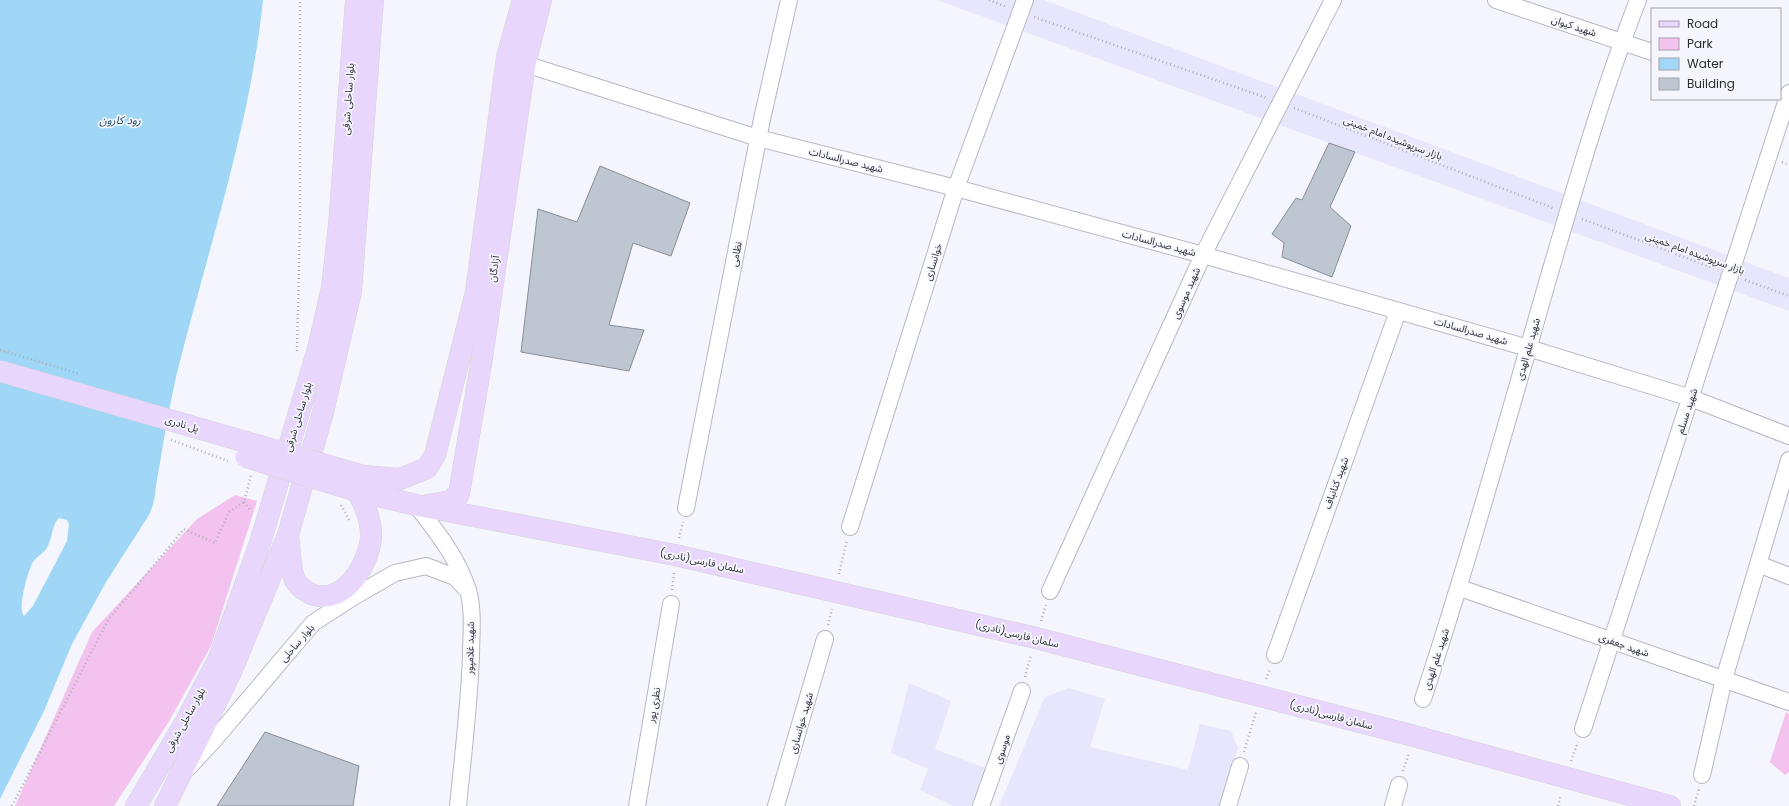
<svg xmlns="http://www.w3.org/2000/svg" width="1789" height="806" font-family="Poppins,'Noto Sans Arabic',sans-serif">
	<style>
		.built { fill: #e6e7fc }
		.green { fill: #f4c2ee }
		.water { fill: #a0d6f6; fill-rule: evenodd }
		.building { fill: #bec6d2; stroke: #878e99 }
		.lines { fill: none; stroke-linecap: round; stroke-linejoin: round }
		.minor-casing { stroke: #b7b8c5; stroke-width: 18 }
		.major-casing { stroke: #d4d4d5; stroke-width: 22 }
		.path { stroke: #afafb6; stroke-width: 2.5; stroke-dasharray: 1 3; stroke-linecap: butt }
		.minor { stroke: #fff; stroke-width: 16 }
		.major { stroke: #e9d6fc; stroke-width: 21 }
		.major-bridge-casing { stroke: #d4d4d5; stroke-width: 22; stroke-linecap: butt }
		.major-bridge { stroke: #e9d6fc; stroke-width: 21 }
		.labels { text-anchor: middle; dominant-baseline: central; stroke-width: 3.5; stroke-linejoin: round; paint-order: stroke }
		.street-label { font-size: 10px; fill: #2a2a2f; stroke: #f5f5fe }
		.water-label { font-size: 11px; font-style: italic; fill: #134a65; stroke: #f5f5fe }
	</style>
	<rect width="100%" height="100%" fill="#f5f5fe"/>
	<path class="built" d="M 937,0 L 1044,0 L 1789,278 L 1789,311 Z
		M 909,683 L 951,701 L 935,749 L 986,768 L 971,806 L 953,806 L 920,790 L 928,769 L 891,753 Z
		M 1069,688 L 1105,699 L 1090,747 L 1188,770 L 1200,724 L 1231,731 L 1238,748 L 1220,806 L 999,806 L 1045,697 Z"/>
	<path class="green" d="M 235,495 L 257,501 L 211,646 L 168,723 L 114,806 L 15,806 L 92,632 L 197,519 Z
		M 1786,712 L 1789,714 L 1789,772 L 1785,775 L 1770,762 Z"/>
	<path class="water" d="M 0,0 L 263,0 C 250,127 208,249 177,373 C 169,406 164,440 158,474 C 155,488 156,501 149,515 L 106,582 L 72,644 L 44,711 L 0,799 ZM 59,518 L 67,520 L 69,524 L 67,541 L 33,606 L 24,616 C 17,610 28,570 33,562 C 38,555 47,552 49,543 C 53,534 52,525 59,518 Z"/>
	<path class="building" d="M 1329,143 L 1355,152 L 1330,207 L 1351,226 L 1332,277 L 1282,257 L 1284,243 L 1272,234 L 1296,198 L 1302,200 Z
		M 600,166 L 690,203 L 671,256 L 633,243 L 609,325 L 644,330 L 629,371 L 521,352 L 538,209 L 577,222 Z
		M 265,732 L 359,766 L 353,806 L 217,806 Z"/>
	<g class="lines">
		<g class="minor-casing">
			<path id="minor" d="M 1496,0 L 1652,52
				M 525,64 L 758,138 L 956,188 L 1203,255 L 1528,348 L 1691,398 L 1789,436
				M 416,505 C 437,532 457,557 468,590 C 474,611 471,636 471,657 C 469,707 463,756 458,806
				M 686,508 L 762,119 L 789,0
				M 850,527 L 956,188 L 1025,0
				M 1758,564 L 1789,576
				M 1460,588 L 1789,702
				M 1050,591 L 1203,255 L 1333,0
				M 1275,655 L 1398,311
				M 1423,699 C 1469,559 1508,418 1549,276 C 1576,184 1603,90 1638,0
				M 1583,729 L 1789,93
				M 188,768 L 214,740 L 313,623 L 355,596 L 395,573 L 426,566 L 455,577 L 468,591
				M 1702,775 L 1724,679 L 1789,460
				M 637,806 L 671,604
				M 776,806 L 825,639
				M 981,806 L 1022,691
				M 1228,806 L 1240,766
				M 1393,806 L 1399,785"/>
		</g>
		<g class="major-casing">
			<path id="major" d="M 364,476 L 400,479 L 427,468 L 435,455 L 476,292 L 507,57 L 523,0
				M 357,491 L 416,505 L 675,555 L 1036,638 L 1414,736 L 1670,806
				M 428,505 L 450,501 L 459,494 L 482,358 L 525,64 L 541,0
				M 288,535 C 290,547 290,570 295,580 C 299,587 307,593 314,595 C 345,604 368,565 371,538 C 372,521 365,505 357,491
				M 136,806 L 186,721 L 219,658 L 260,543 L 318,349 L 332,288 L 339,225 L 356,0
				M 165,806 L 231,672 L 288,535 L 323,412 L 351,291 L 373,0"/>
		</g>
		<path class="path" d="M 989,0 L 1007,7
			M 1034,17 L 1267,98
			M 1294,108 L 1553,208
			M 1782,162 L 1789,165
			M 1582,219 L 1716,269
			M 1745,280 L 1789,296
			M 0,350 L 80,374
			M 297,351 L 300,224 L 300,0
			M 171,440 L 228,461
			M 244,502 L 251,511
			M 341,505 L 349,520
			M 679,538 L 683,522
			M 839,574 L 847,540
			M 672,590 L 674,573
			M 1041,621 L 1046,605
			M 828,625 L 832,609
			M 1025,677 L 1031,655
			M 1266,679 L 1270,669
			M 1244,752 L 1256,712
			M 1571,761 L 1578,742
			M 1403,771 L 1409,753
			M 12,806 L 108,620 L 184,529 L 215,543 L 229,512 L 244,502 L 251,475
			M 1558,806 L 1561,795
			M 1694,806 L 1699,789"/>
		<use href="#minor" class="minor"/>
		<use href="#major" class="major"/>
		<g class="major-bridge-casing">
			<path id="major-bridge" d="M 0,371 L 364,476
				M 246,457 L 357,491"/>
		</g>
		<use href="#major-bridge" class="major-bridge"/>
	</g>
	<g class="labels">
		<g class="street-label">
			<text transform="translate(1574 26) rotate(18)">شهید کیوان</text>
			<text transform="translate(348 99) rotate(-86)">بلوار ساحلی شرقی</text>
			<text transform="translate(1393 138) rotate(21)">بازار سرپوشیده امام خمینی</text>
			<text transform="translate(846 160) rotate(14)">شهید صدرالسادات</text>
			<text transform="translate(1159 243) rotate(15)">شهید صدرالسادات</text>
			<text transform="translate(1695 253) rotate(20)">بازار سرپوشیده امام خمینی</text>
			<text transform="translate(736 254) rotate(-79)">نظامی</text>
			<text transform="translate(933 262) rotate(-73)">خوانساری</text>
			<text transform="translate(494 269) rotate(-82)">آزادگان</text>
			<text transform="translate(1186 293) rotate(-66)">شهید موسوی</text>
			<text transform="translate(1471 331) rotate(16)">شهید صدرالسادات</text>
			<text transform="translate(1528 349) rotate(-74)">شهید علم الهدی</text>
			<text transform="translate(1687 411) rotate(-72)">شهید مسلم</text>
			<text transform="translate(298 417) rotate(-73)">بلوار ساحلی شرقی</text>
			<text transform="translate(182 424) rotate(16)">پل نادری</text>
			<text transform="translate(1336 483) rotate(-70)">شهید کتانباف</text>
			<text transform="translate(702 561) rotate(12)">سلمان فارسی(نادری)</text>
			<text transform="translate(1017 634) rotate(14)">سلمان فارسی(نادری)</text>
			<text transform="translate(297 643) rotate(-49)">بلوار ساحلی</text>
			<text transform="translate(1624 645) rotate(19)">شهید جعفری</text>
			<text transform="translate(470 648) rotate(-89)">شهید غلامپور</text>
			<text transform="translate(1436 659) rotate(-72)">شهید علم الهدی</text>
			<text transform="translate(654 705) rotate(-80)">نظری پور</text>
			<text transform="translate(1331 715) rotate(15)">سلمان فارسی(نادری)</text>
			<text transform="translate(185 720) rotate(-61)">بلوار ساحلی شرقی</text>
			<text transform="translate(801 723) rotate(-74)">شهید خوانساری</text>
			<text transform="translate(1002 749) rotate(-71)">موسوی</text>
		</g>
		<g class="water-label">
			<text x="120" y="120">رود کارون</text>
		</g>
	</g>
	<rect x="1651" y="8" width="130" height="92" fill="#f5f5fe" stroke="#a4a4ab"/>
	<rect x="1659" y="21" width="20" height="6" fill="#e9d6fc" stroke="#a4a4ab"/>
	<text x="1687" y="28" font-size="12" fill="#2a2a2f">Road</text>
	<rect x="1659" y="38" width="20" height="12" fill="#f4c2ee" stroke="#a4a4ab"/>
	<text x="1687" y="48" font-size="12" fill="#2a2a2f">Park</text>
	<rect x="1659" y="58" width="20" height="12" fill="#a0d6f6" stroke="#a4a4ab"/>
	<text x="1687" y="68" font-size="12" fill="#2a2a2f">Water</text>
	<rect x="1659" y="78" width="20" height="12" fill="#bec6d2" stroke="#a4a4ab"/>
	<text x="1687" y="88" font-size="12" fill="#2a2a2f">Building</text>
</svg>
